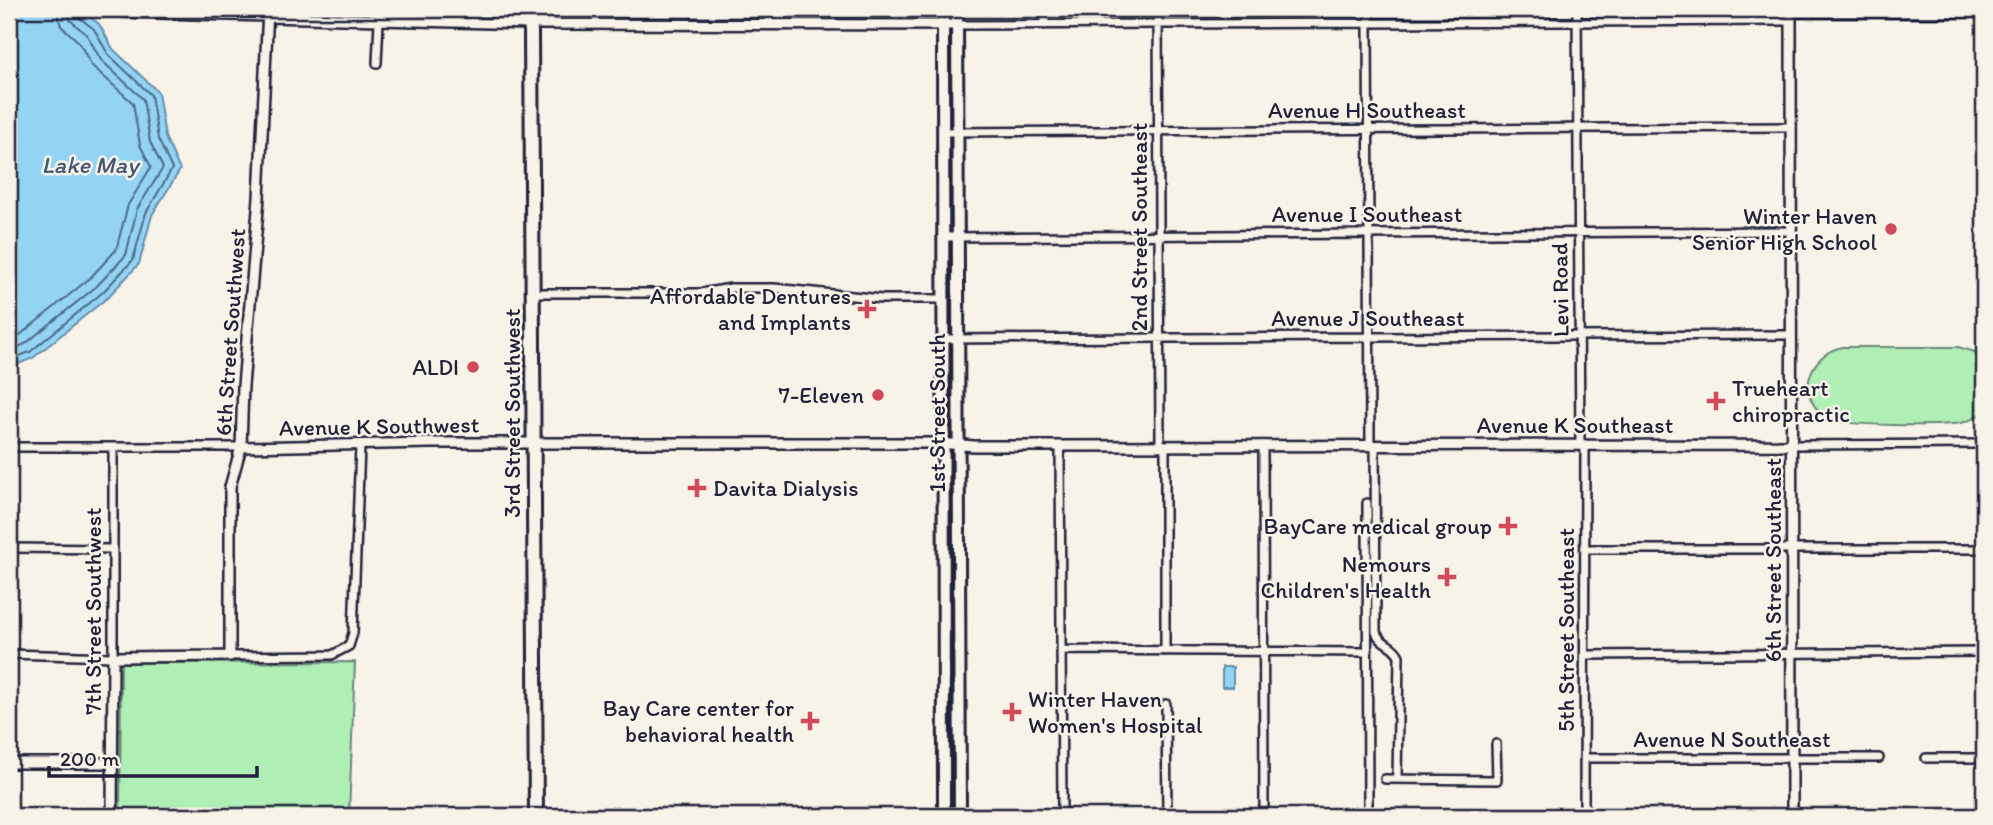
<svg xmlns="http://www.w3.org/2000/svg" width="1993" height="825" font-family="Itim,sans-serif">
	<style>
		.green { fill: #afefb6; stroke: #688878; stroke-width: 2 }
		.water { fill: #93d4f5; stroke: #668dab; stroke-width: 2 }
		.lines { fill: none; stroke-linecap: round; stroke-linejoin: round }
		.shore { stroke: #4f6985; stroke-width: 2 }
		.minor-casing { stroke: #22223b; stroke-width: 12 }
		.tertiary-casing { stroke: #22223b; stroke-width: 14 }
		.secondary-casing { stroke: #22223b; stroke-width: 16 }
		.trunk-casing { stroke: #22223b; stroke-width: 18 }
		.minor { stroke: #f7f3e8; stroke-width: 7 }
		.tertiary { stroke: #f7f3e8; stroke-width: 9 }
		.secondary { stroke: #f7f3e8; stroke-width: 10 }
		.trunk { stroke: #f7f3e8; stroke-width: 12 }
		.poi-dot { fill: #d1495b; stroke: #f7f3e8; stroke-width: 2.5 }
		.labels { text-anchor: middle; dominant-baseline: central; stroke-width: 5; stroke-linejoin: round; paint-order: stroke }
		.street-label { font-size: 23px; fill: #22223b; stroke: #f7f3e8 }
		.poi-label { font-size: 23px; fill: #22223b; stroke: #f7f3e8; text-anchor: end }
		.water-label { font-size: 24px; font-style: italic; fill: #445773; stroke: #f7f3e8 }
	</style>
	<rect width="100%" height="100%" fill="#f7f3e8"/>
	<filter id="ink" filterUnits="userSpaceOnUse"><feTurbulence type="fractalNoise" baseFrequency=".0143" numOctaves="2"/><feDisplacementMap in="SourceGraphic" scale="14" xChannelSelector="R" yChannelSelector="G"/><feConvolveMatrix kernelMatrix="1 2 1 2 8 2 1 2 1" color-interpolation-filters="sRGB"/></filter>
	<g filter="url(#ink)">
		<path class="green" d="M 1958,347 L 1975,352 L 1984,360 L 1984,410 C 1978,416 1971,421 1961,423 C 1941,426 1843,427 1828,418 C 1794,399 1808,353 1843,347 Z
			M 355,662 L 349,816 L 120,816 L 121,663 Z"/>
		<path class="water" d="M 9,9 L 80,9 L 99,24 L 113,49 L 158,92 L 165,137 L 180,170 L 152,215 L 139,264 L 108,297 L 33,358 L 9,368 Z
			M 1222,667 L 1233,667 L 1233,687 L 1222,687 Z"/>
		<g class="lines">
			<path class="shore" d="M 9,340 L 20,335 L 90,278 L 116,250 L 128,205 L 151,167 L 140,145 L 133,103 L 91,65 L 79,42 L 61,26 L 56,9
				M 9,351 L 25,344 L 97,286 L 126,255 L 137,209 L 163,168 L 150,142 L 143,99 L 101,60 L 87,35 L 70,20 L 67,9
				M 9,360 L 30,352 L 103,292 L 133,260 L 146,213 L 172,169 L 158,139 L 151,95 L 108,54 L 94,29 L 77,16 L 76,9"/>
			<g class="minor-casing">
				<path id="minor" d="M 116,9 L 124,13 L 268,17
					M 769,9 L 769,25
					M 1045,9 L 1045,25
					M 1158,9 L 1160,445
					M 1577,9 L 1580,444
					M 1791,13 L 1984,13
					M 957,25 L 1791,21
					M 377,63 L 379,21
					M 944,132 L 1791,127
					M 944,237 L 1791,231
					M 532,293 L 701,293 L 731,288 L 774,288 L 882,299 L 944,299
					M 944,339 L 1791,335
					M 1165,445 L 1165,651
					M 1263,445 L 1264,816
					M 1370,445 L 1368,24 L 1371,9
					M 1375,445 L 1376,632 C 1380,644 1394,644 1399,656 L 1397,779
					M 1792,445 L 1984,444
					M 1060,446 L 1062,816
					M 9,447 L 241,447
					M 1367,503 L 1368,816
					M 9,548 L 113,549
					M 1585,549 L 1984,549
					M 1061,650 L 1367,652
					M 9,654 L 113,657 L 113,448
					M 1585,655 L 1984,652
					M 230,656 L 332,655 L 349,646 L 353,633 L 360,446
					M 1166,704 L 1167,816
					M 1584,758 L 1879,758
					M 1926,758 L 1984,758
					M 1385,779 L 1497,780 L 1496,744
					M 1584,816 L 1585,444"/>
			</g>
			<g class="tertiary-casing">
				<path id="tertiary" d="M 1791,9 L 1792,816
					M 268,17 L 531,24 L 957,25
					M 379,21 L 379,9
					M 241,447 L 430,443 L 939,443 L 974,446 L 1792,445
					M 9,763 L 112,763
					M 112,816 L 113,657 L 230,656 L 230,487 L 241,447 L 243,386 L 259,198 L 268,9"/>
			</g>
			<g class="secondary-casing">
				<path id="secondary" d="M 943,9 L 944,816
					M 957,9 L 960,816"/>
			</g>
			<g class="trunk-casing">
				<path id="trunk" d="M 528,9 L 531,31 L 536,816"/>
			</g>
			<use href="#minor" class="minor"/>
			<use href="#tertiary" class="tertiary"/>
			<use href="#secondary" class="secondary"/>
			<use href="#trunk" class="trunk"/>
		</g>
	</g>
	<g class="poi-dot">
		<circle cx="1891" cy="229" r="7"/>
		<path d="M863.5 298.5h7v7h7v7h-7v7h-7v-7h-7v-7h7z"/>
		<circle cx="473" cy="367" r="7"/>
		<circle cx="878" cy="395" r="7"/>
		<path d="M1712.5 390.5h7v7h7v7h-7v7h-7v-7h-7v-7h7z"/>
		<path d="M693.5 477.5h7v7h7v7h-7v7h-7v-7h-7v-7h7z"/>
		<path d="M1504.5 515.5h7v7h7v7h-7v7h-7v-7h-7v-7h7z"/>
		<path d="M1443.5 566.5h7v7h7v7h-7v7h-7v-7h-7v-7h7z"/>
		<path d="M1008.5 701.5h7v7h7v7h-7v7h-7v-7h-7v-7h7z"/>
		<path d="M806.5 710.5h7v7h7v7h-7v7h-7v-7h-7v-7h7z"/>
	</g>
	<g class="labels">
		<g class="street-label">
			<text x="1367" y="110">Avenue H Southeast</text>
			<text x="1367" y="214">Avenue I Southeast</text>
			<text transform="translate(1139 227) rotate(-90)">2nd Street Southeast</text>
			<text transform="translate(1560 290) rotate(-91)">Levi Road</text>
			<text x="1368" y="318">Avenue J Southeast</text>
			<text transform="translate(230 332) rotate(-86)">6th Street Southwest</text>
			<text transform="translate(512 413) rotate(-90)">3rd Street Southwest</text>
			<text transform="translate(937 413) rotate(-90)">1st Street South</text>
			<text x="1575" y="425">Avenue K Southeast</text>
			<text transform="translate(379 426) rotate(-1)">Avenue K Southwest</text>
			<text transform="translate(1773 560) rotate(-90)">6th Street Southeast</text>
			<text transform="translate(93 611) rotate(-90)">7th Street Southwest</text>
			<text transform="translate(1566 630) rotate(-90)">5th Street Southeast</text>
			<text x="1732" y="739">Avenue N Southeast</text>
		</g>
		<g class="poi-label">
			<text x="1877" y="216">Winter Haven<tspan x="1877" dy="26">Senior High School</tspan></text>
			<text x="851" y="296">Affordable Dentures<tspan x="851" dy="26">and Implants</tspan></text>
			<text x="459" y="367">ALDI</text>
			<text x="1732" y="388" text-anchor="start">Trueheart<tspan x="1732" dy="26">chiropractic</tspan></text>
			<text x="864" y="395">7-Eleven</text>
			<text x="713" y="488" text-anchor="start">Davita Dialysis</text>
			<text x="1492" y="526">BayCare medical group</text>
			<text x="1431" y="564">Nemours<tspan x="1431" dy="26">Children's Health</tspan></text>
			<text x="1028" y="699" text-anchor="start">Winter Haven<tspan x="1028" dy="26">Women's Hospital</tspan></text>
			<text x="794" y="708">Bay Care center for<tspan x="794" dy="26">behavioral health</tspan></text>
		</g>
		<g class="water-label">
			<text x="90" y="164">Lake May</text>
		</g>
	</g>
	<rect width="1993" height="825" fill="none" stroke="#f7f3e8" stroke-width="35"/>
	<rect x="18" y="18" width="1958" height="790" fill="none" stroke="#22223b" stroke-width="2.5" filter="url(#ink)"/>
	<path d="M49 766v10h208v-10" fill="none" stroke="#22223b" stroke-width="3.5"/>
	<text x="60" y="766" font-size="21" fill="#22223b" stroke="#f7f3e8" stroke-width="5" paint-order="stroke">200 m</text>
</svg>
